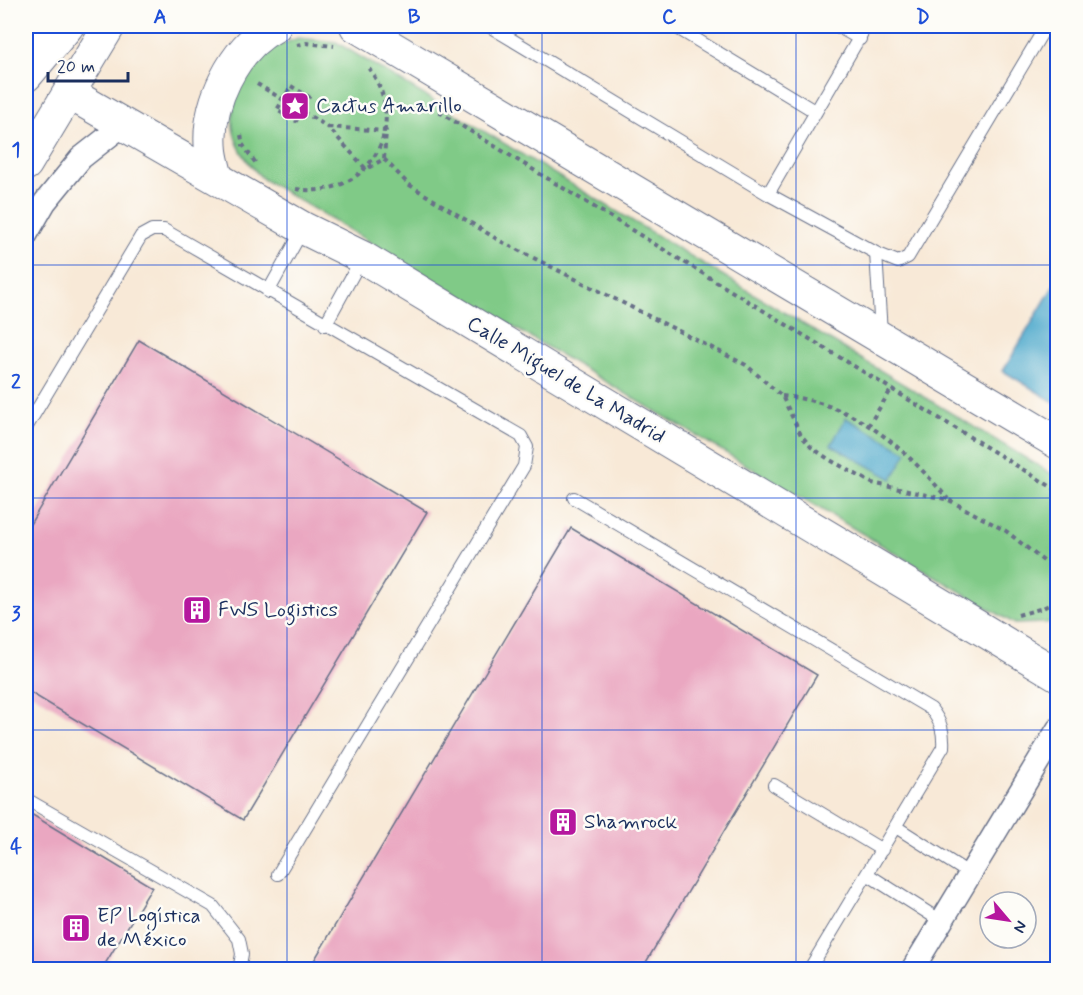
<svg xmlns="http://www.w3.org/2000/svg" width="1083" height="995" font-family="Mynerve,sans-serif">
	<style>
		.green { fill: #80ca87; stroke: #4e7c72; stroke-width: 1.5 }
		.water { fill: #4da9cc; stroke: #346c95; stroke-width: 1.5 }
		.building { fill: #eaa7c1 }
		.lines { fill: none; stroke-linecap: round; stroke-linejoin: round }
		.lane-casing { stroke: #687088; stroke-width: 14 }
		.street-casing { stroke: #687088; stroke-width: 25 }
		.secondary-casing { stroke: #687088; stroke-width: 34 }
		.highway-casing { stroke: #687088; stroke-width: 35 }
		.path { stroke: #687088; stroke-width: 4; stroke-dasharray: 4.5 4.5; stroke-linecap: butt }
		.lane { stroke: #fff; stroke-width: 12 }
		.street { stroke: #fff; stroke-width: 22 }
		.secondary { stroke: #fff; stroke-width: 32 }
		.highway { stroke: #fff; stroke-width: 33 }
		.grid { fill: none; stroke: #1d4ed8; stroke-width: 1.5; stroke-opacity: 0.55 }
		.labels { text-anchor: middle; dominant-baseline: central; stroke-width: 5; stroke-linejoin: round; paint-order: stroke }
		.poi-label { font-size: 21px; fill: #1b2f5e; stroke: #fdfcf7; text-anchor: start }
		.street-label { font-size: 21px; fill: #1b2f5e; stroke: #fdfcf7 }
		.neatline { fill: none; stroke: #1d4ed8; stroke-width: 2 }
		.grid-label { font-size: 20px; text-anchor: middle; font-weight: bold; fill: #1d4ed8 }
	</style>
	<rect width="100%" height="100%" fill="#fdfcf7"/>
	<filter id="ink" filterUnits="userSpaceOnUse"><feTurbulence type="fractalNoise" baseFrequency=".0167" numOctaves="2"/><feDisplacementMap in="SourceGraphic" scale="12" xChannelSelector="R" yChannelSelector="G"/><feConvolveMatrix kernelMatrix="1 2 1 2 8 2 1 2 1" color-interpolation-filters="sRGB"/></filter>
	<filter id="wash" filterUnits="userSpaceOnUse"><feTurbulence type="fractalNoise" baseFrequency=".008" numOctaves="4" result="noise"/><feDisplacementMap in="SourceGraphic" scale="24" xChannelSelector="R" yChannelSelector="G"/><feGaussianBlur stdDeviation="1.35" result="paint"/><feColorMatrix in="noise" values="0 0 0 0 0 0 0 0 0 0 0 0 0 0 0 0 0 1.4 0 .05"/><feComposite in="paint" operator="in"/></filter>
	<g filter="url(#wash)">
		<rect width="100%" height="100%" fill="#f8e9d7"/>
		<path class="green" d="M 298,38 L 336,42 L 1057,477 L 1057,620 L 1046,623 L 1015,624 L 263,179 C 233,149 223,120 242,80 C 245,74 248,65 253,60 C 266,49 282,44 298,38 Z"/>
		<path class="water" d="M 1057,280 L 1058,404 L 1057,404 L 1003,371 Z
			M 846,418 L 907,452 L 892,479 L 831,445 Z"/>
		<g id="blocks">
			<path class="building" d="M 139,340 L 427,512 L 243,820 L 26,690 L 26,531 Z
				M 571,528 L 817,675 L 642,969 L 309,969 Z
				M 26,811 L 152,887 L 102,969 L 26,969 Z"/>
		</g>
	</g>
	<g filter="url(#ink)">
		<use href="#blocks" fill-opacity="0" stroke="#687088" stroke-width="1.5"/>
		<g class="lines">
			<g class="lane-casing">
				<path id="lane" d="M 489,26 L 768,194 L 876,253 L 898,262 L 908,257 L 1046,26
					M 674,26 L 816,112
					M 837,26 L 860,39
					M 768,194 L 866,26
					M 876,253 L 881,333
					M 268,292 L 303,229
					M 325,325 L 362,258
					M 26,428 L 141,236 L 152,230 L 164,230 L 521,436 L 527,447 L 524,466 L 278,874
					M 574,498 L 931,709 C 941,722 944,732 943,747 L 809,970
					M 774,785 L 882,850
					M 26,799 L 213,906 L 239,939 L 242,954 L 239,970
					M 896,827 L 970,874
					M 867,874 L 941,921"/>
			</g>
			<g class="street-casing">
				<path id="street" d="M 26,235 L 45,202 L 81,158 L 123,125
					M 912,970 L 1058,729"/>
			</g>
			<g class="secondary-casing">
				<path id="secondary" d="M 356,26 L 1058,443
					M 69,93 L 303,228 L 362,257 L 1058,675
					M 26,164 L 109,26
					M 217,178 C 215,170 212,160 211,151 C 206,105 233,48 275,26"/>
			</g>
			<g class="highway-casing">
				<path id="highway" d="M 26,44 L 36,26
					M 26,75 L 67,26"/>
			</g>
			<path class="path" d="M 297,45 L 306,43 L 334,46
				M 257,84 L 328,127
				M 291,86 L 309,97 L 296,121 L 277,110 Z
				M 439,112 L 1058,491
				M 328,127 L 386,131 L 384,159 L 366,169 Z
				M 241,135 L 243,145 L 257,165
				M 384,159 L 408,184 L 500,241 L 746,365 L 782,396 L 801,435 L 811,447 L 830,460 L 872,483 L 949,500 L 1006,531 L 1046,563 L 1058,567
				M 296,189 C 367,201 412,126 369,69
				M 782,396 C 854,402 903,446 948,499
				M 868,426 L 891,390
				M 1018,615 L 1043,608 L 1058,600"/>
			<use href="#lane" class="lane"/>
			<use href="#street" class="street"/>
			<use href="#secondary" class="secondary"/>
			<use href="#highway" class="highway"/>
		</g>
	</g>
	<path class="grid" d="M 287,26 L 287,970M 542,26 L 542,970M 796,26 L 796,970M 26,265 L 1058,265M 26,498 L 1058,498M 26,730 L 1058,730"/>
	<defs>
		<g id="sight-square" transform="scale(1.5)"><rect x="-9" y="-9" width="18" height="18" rx="4" fill="#b5179e" stroke="#fdfcf7"/><path d="M0-6L1.8-2.2L6-1.7L2.9 1.2L3.7 5.4L0 3.3L-3.7 5.4L-2.9 1.2L-6-1.7L-1.8-2.2Z" fill="#fff"/></g>
		<g id="building-square" transform="scale(1.5)"><rect x="-9" y="-9" width="18" height="18" rx="4" fill="#b5179e" stroke="#fdfcf7"/><path d="M-4-6H4V6H1V3H-1V6H-4ZM-2.5-4.3h1.7v1.8h-1.7ZM.8-4.3h1.7v1.8H.8ZM-2.5-1h1.7V.8h-1.7ZM.8-1h1.7V.8H.8Z" fill="#fff"/></g>
	</defs>
	<g fill-rule="evenodd">
		<use href="#sight-square" x="295" y="106"/>
		<use href="#building-square" x="197" y="610"/>
		<use href="#building-square" x="563" y="822"/>
		<use href="#building-square" x="76" y="928"/>
	</g>
	<g class="labels">
		<g class="poi-label">
			<text x="316" y="106">Cactus Amarillo</text>
			<text x="218" y="610">FWS Logistics</text>
			<text x="584" y="822">Shamrock</text>
			<text x="97" y="916">EP Logística<tspan x="97" dy="24">de México</tspan></text>
		</g>
		<g class="street-label">
			<text transform="translate(566 380) rotate(31)">Calle Miguel de La Madrid</text>
		</g>
	</g>
	<rect width="1083" height="995" fill="none" stroke="#fdfcf7" stroke-width="66"/>
	<g transform="translate(1008 920) rotate(119)"><circle r="28" fill="#fdfcf7" stroke="#a3aaba" stroke-width="1.5"/>
	<path d="M0-4.5L10 22L0 15L-10 22Z" fill="#b5179e"/>
	<text y="-9" font-size="16" font-weight="bold" text-anchor="middle" fill="#1b2f5e">N</text>
	</g>
	<path d="M48 72v9h80v-9" fill="none" stroke="#1b2f5e" stroke-width="3"/>
	<text x="57" y="72" font-size="18" fill="#1b2f5e" stroke="#fdfcf7" stroke-width="4.5" paint-order="stroke">20 m</text>
	<rect x="33" y="33" width="1017" height="929" class="neatline"/>
	<g class="grid-label">
		<text x="160" y="23">A</text>
		<text x="414" y="23">B</text>
		<text x="669" y="23">C</text>
		<text x="923" y="23">D</text>
		<text x="16" y="156">1</text>
		<text x="16" y="388">2</text>
		<text x="16" y="620">3</text>
		<text x="16" y="853">4</text>
	</g>
</svg>
